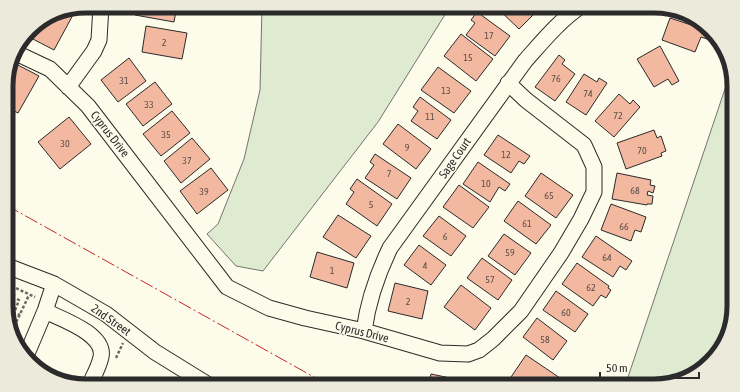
<svg xmlns="http://www.w3.org/2000/svg" width="740" height="392" font-family="'Asap Condensed',sans-serif">
	<style>
		.green { fill: #deebd1; stroke: #74746e }
		.building { fill: #f2b8a0; stroke: #2b2b2b }
		.lines { fill: none; stroke-linecap: round; stroke-linejoin: round }
		.minor-casing { stroke: #2b2b2b; stroke-width: 17 }
		.path { stroke: #6a6964; stroke-width: 2.5; stroke-dasharray: 3 2; stroke-linecap: butt }
		.minor { stroke: #fdfbea; stroke-width: 15 }
		.power { stroke: #c62828; stroke-width: 1; stroke-dasharray: 14 3 2 3; stroke-linecap: butt }
		.labels { text-anchor: middle; dominant-baseline: central; stroke-width: 3; stroke-linejoin: round; paint-order: stroke }
		.number-label { font-size: 10px; fill: #5d4e48 }
		.street-label { font-size: 12px; fill: #2b2b2b; stroke: #fdfbea }
		.rim { fill: none; stroke: #2b2b2b; stroke-width: 5 }
	</style>
	<rect width="100%" height="100%" fill="#fdfbea"/>
	<path class="green" d="M 262,6 L 453,6 L 446,13 L 378,122 L 263,271 L 236,266 L 207,234 L 218,224 L 244,159 L 260,90 Z
		M 731,71 L 733,76 L 734,306 L 726,341 L 698,373 L 659,386 L 625,386 Z"/>
	<path class="building" d="M 137,6 L 177,6 L 174,22 L 135,15 Z
		M 495,6 L 530,6 L 536,12 L 519,29 Z
		M 69,9 L 74,13 L 54,50 L 31,38 L 40,22 L 56,12 Z
		M 477,12 L 510,36 L 495,56 L 466,35 L 475,23 L 471,20 Z
		M 670,18 L 709,31 L 707,39 L 701,37 L 695,52 L 662,40 Z
		M 146,26 L 187,33 L 182,59 L 142,52 Z
		M 461,34 L 493,59 L 476,81 L 444,56 Z
		M 660,46 L 679,81 L 672,85 L 668,79 L 654,87 L 637,59 Z
		M 559,55 L 565,60 L 562,64 L 575,74 L 555,101 L 535,87 Z
		M 129,58 L 146,81 L 118,102 L 101,80 Z
		M 16,64 L 39,76 L 18,113 L 6,107 L 6,82 Z
		M 438,67 L 471,91 L 454,113 L 421,90 Z
		M 584,74 L 597,82 L 599,78 L 607,83 L 586,115 L 566,102 Z
		M 155,82 L 172,104 L 143,126 L 126,104 Z
		M 619,94 L 630,104 L 633,100 L 640,107 L 614,137 L 595,121 Z
		M 420,97 L 451,120 L 437,139 L 411,121 L 418,111 L 413,107 Z
		M 172,111 L 190,133 L 161,156 L 143,134 Z
		M 69,117 L 91,144 L 60,169 L 38,142 Z
		M 398,124 L 431,149 L 416,169 L 383,144 Z
		M 654,130 L 657,138 L 661,136 L 666,151 L 661,153 L 662,156 L 626,169 L 617,143 Z
		M 498,135 L 530,156 L 524,164 L 519,161 L 511,173 L 484,155 Z
		M 192,138 L 210,159 L 181,183 L 164,161 Z
		M 375,154 L 411,178 L 397,199 L 365,178 L 374,165 L 370,162 Z
		M 478,162 L 510,184 L 505,191 L 499,187 L 490,202 L 463,184 Z
		M 211,168 L 228,190 L 197,214 L 180,191 Z
		M 541,173 L 573,195 L 556,218 L 525,196 Z
		M 617,173 L 651,180 L 650,185 L 655,186 L 653,193 L 648,191 L 647,195 L 653,196 L 652,204 L 647,204 L 647,205 L 612,199 Z
		M 357,179 L 392,204 L 377,226 L 346,204 L 354,192 L 350,189 Z
		M 459,185 L 489,207 L 473,228 L 443,207 Z
		M 518,201 L 551,225 L 536,244 L 504,221 Z
		M 611,204 L 646,217 L 641,232 L 635,230 L 631,241 L 601,230 Z
		M 338,215 L 371,236 L 356,258 L 323,237 Z
		M 439,216 L 466,236 L 451,256 L 423,236 Z
		M 504,234 L 531,253 L 515,275 L 488,256 Z
		M 596,236 L 632,261 L 626,270 L 620,266 L 613,277 L 582,257 Z
		M 419,245 L 446,265 L 431,285 L 404,265 Z
		M 317,252 L 354,263 L 347,288 L 310,277 Z
		M 482,258 L 512,280 L 498,300 L 467,278 Z
		M 577,263 L 609,286 L 608,288 L 611,290 L 606,298 L 601,295 L 593,306 L 562,284 Z
		M 395,283 L 428,291 L 422,319 L 388,311 Z
		M 461,285 L 491,308 L 475,330 L 444,307 Z
		M 7,291 L 15,295 L 7,313 Z
		M 556,291 L 588,314 L 575,332 L 543,310 Z
		M 537,318 L 567,341 L 553,360 L 523,337 Z
		M 526,355 L 560,378 L 554,386 L 524,386 L 511,377 Z
		M 431,374 L 455,379 L 453,386 L 428,386 Z
		M 105,381 L 117,386 L 103,386 Z"/>
	<g class="lines">
		<g class="minor-casing">
			<path id="minor" d="M 14,52 L 50,69 L 88,106 L 227,287 L 269,308 L 305,318 L 364,331 L 440,353 L 468,354 L 479,350 L 493,339 L 521,311 L 561,253 L 581,219 L 594,192 L 594,167 L 584,145 L 526,100 L 508,83
				M 68,87 L 94,51 L 99,40 L 101,6
				M 7,266 L 54,284 L 106,314 L 155,352 L 210,386
				M 45,311 C 61,319 106,334 101,357 C 99,367 93,377 89,386
				M 364,331 C 368,301 377,275 390,248 L 525,61 C 542,42 560,20 581,6
				M 26,356 L 45,311 L 54,284"/>
		</g>
		<path class="path" d="M 7,284 L 35,297
			M 17,299 L 19,300 L 14,313 L 20,315
			M 12,331 L 29,295
			M 116,358 L 123,343"/>
		<use href="#minor" class="minor"/>
		<path class="power" d="M 6,205 L 330,386"/>
	</g>
	<g class="labels">
		<g class="number-label">
			<text x="489" y="35">17</text>
			<text x="164" y="42">2</text>
			<text x="468" y="57">15</text>
			<text x="556" y="78">76</text>
			<text x="124" y="80">31</text>
			<text x="446" y="90">13</text>
			<text x="588" y="93">74</text>
			<text x="149" y="104">33</text>
			<text x="618" y="115">72</text>
			<text x="430" y="116">11</text>
			<text x="166" y="134">35</text>
			<text x="65" y="143">30</text>
			<text x="407" y="147">9</text>
			<text x="642" y="150">70</text>
			<text x="506" y="154">12</text>
			<text x="187" y="160">37</text>
			<text x="389" y="173">7</text>
			<text x="486" y="183">10</text>
			<text x="635" y="190">68</text>
			<text x="204" y="191">39</text>
			<text x="549" y="195">65</text>
			<text x="371" y="204">5</text>
			<text x="527" y="223">61</text>
			<text x="624" y="226">66</text>
			<text x="445" y="236">6</text>
			<text x="510" y="252">59</text>
			<text x="607" y="257">64</text>
			<text x="425" y="265">4</text>
			<text x="332" y="270">1</text>
			<text x="490" y="279">57</text>
			<text x="591" y="287">62</text>
			<text x="408" y="301">2</text>
			<text x="566" y="312">60</text>
			<text x="545" y="339">58</text>
		</g>
		<g class="street-label">
			<text transform="translate(110 134) rotate(52)">Cyprus Drive</text>
			<text transform="translate(455 158) rotate(-55)">Sage Court</text>
			<text transform="translate(111 320) rotate(35)">2nd Street</text>
			<text transform="translate(362 332) rotate(14)">Cyprus Drive</text>
		</g>
	</g>
	<path d="M0 0H740V392H0ZM86 13H654A73 73 0 0 1 727 86V306A73 73 0 0 1 654 379H86A73 73 0 0 1 13 306V86A73 73 0 0 1 86 13Z" fill="#eceadb" fill-rule="evenodd"/>
	<path class="rim" d="M86 13H654A73 73 0 0 1 727 86V306A73 73 0 0 1 654 379H86A73 73 0 0 1 13 306V86A73 73 0 0 1 86 13Z"/>
	<path d="M600 372v6h99v-6" fill="none" stroke="#2b2b2b" stroke-width="2"/>
	<text x="606" y="372" font-size="12" fill="#2b2b2b" stroke="#fdfbea" stroke-width="3" paint-order="stroke">50 m</text>
</svg>
